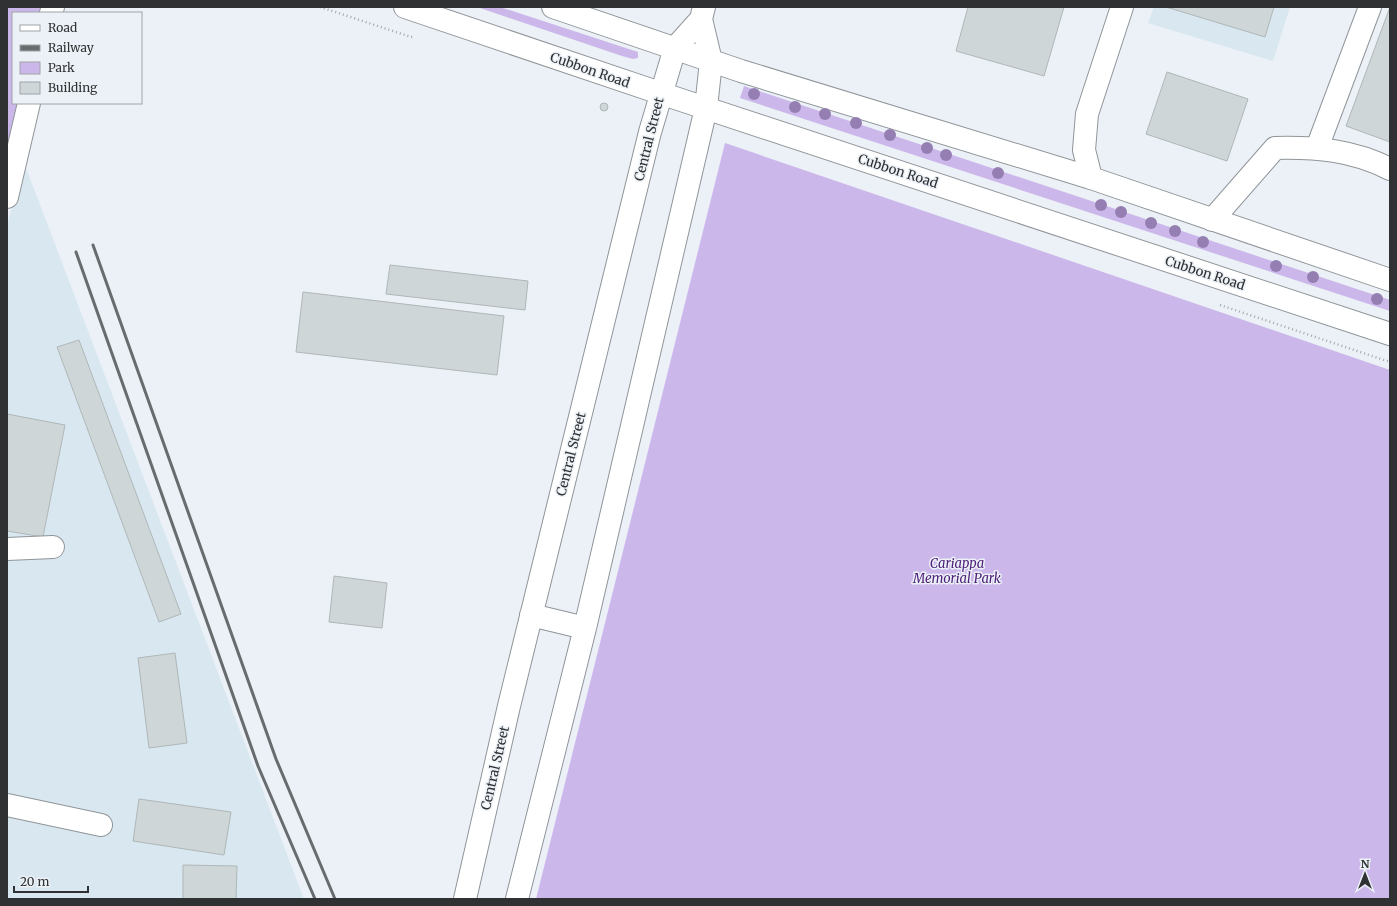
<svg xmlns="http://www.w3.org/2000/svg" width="1397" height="906" font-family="Merriweather,serif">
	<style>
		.built { fill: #d9e7f0 }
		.green { fill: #ccb7eb }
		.building { fill: #ced6d8; stroke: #afb7b8 }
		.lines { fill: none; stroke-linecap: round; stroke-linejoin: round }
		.minor-casing { stroke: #8f9599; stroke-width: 24 }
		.major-casing { stroke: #8f9599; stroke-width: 24 }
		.path { stroke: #a4a8ac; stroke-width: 2.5; stroke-dasharray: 1 3; stroke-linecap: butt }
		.minor { stroke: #fff; stroke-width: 22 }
		.major { stroke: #fff; stroke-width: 22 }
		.rail { stroke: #696c6f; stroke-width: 3 }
		.tree { fill: #957fb2 }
		.labels { text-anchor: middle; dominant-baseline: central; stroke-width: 3; stroke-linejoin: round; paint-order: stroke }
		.street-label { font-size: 13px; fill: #2f3133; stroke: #ebf1f6 }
		.park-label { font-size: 13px; font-style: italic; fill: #4f217a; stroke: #ebf1f6 }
	</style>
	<rect width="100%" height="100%" fill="#ebf1f6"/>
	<path class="built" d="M 1154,7 L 1290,7 L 1273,61 L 1148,23 Z
		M 23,160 L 304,899 L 7,899 L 7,227 Z"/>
	<path class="green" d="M 7,7 L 45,7 L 43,13 L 13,13 L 13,103 L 22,103 L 7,165 Z
		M 477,7 L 500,7 L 638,52 L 638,58 L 633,59 L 622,56 Z
		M 744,86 L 1390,300 L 1390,311 L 740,98 Z
		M 725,143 L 1390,370 L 1390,899 L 536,899 Z"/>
	<path class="building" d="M 968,7 L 1064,7 L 1044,76 L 956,51 Z
		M 1166,7 L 1274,7 L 1265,37 Z
		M 1390,7 L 1390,142 L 1346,126 Z
		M 1167,72 L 1248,99 L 1227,161 L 1146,134 Z
		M600 107a4 4 0 1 1 8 0a4 4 0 1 1-8 0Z
		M 390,265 L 528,281 L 525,310 L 386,294 Z
		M 303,292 L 504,316 L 497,375 L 296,352 Z
		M 79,340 L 181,614 L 159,622 L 57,347 Z
		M 7,414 L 65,425 L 43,537 L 7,531 Z
		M 334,576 L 387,583 L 382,628 L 329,622 Z
		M 175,653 L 187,743 L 149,748 L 138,658 Z
		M 139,799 L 231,812 L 224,855 L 133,841 Z
		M 183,865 L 237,866 L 236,899 L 183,899 Z"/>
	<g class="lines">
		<g class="minor-casing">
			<path id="minor" d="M 51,13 L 53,7
				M 701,19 L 711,61
				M 675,48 L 701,19 L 704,7
				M 1317,148 L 1370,7
				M 1091,178 L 1084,150 L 1087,114 L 1122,7
				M 7,197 L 29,103
				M 1212,220 L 1275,148 C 1316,147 1353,150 1390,169
				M 7,549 L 53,547
				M 7,805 L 101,825"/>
		</g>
		<g class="major-casing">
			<path id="major" d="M 405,7 L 660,93 L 1390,334
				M 553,7 L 741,71 L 1091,178 L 1390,280
				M 531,615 L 585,628
				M 465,899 L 509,706 L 650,132 L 675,48
				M 517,899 L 585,628 L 706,108 L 711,61"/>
		</g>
		<path class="path" d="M 320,7 L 411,37 L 415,37
			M 1220,305 L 1390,362"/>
		<use href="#minor" class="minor"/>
		<use href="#major" class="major"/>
		<path class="rail" d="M 93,245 L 276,759 L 335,899
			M 76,252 L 258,766 L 315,899"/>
	</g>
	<g class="tree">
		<circle cx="754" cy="94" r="6"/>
		<circle cx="795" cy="107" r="6"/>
		<circle cx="825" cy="114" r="6"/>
		<circle cx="856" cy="123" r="6"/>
		<circle cx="890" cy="135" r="6"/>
		<circle cx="927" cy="148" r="6"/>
		<circle cx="946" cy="155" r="6"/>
		<circle cx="998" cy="173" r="6"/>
		<circle cx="1101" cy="205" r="6"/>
		<circle cx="1121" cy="212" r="6"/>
		<circle cx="1151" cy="223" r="6"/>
		<circle cx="1175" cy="231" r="6"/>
		<circle cx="1203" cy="242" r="6"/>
		<circle cx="1276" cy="266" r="6"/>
		<circle cx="1313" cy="277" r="6"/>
		<circle cx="1377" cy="299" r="6"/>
	</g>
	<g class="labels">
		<g class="street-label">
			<text transform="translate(590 70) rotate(19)">Cubbon Road</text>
			<text transform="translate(649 139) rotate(-76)">Central Street</text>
			<text transform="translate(898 171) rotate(18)">Cubbon Road</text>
			<text transform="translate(1205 273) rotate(18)">Cubbon Road</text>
			<text transform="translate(571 454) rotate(-76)">Central Street</text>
			<text transform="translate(495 768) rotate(-77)">Central Street</text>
		</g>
		<g class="park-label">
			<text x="957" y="563">Cariappa<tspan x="957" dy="15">Memorial Park</tspan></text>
		</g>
	</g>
	<rect width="1397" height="906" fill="none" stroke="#2f3133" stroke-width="16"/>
	<rect x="12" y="12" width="130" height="92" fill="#ebf1f6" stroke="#a0a4a8"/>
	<rect x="20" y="25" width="20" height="6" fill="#ffffff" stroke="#a0a4a8"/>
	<text x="48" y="32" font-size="12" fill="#2f3133">Road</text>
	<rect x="20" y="45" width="20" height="6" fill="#696c6f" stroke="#a0a4a8"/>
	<text x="48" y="52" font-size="12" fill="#2f3133">Railway</text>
	<rect x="20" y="62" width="20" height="12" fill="#ccb7eb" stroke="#a0a4a8"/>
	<text x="48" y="72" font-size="12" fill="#2f3133">Park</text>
	<rect x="20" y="82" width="20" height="12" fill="#ced6d8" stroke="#a0a4a8"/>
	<text x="48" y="92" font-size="12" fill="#2f3133">Building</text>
	<g transform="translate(1365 874)" stroke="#ebf1f6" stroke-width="3" paint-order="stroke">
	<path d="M0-3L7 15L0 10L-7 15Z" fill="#2f3133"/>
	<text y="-6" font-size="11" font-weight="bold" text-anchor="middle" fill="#2f3133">N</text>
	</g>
	<path d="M14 886v6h74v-6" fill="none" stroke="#2f3133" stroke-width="2"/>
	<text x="20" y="886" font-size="12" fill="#2f3133" stroke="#ebf1f6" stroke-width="3" paint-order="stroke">20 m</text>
</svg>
